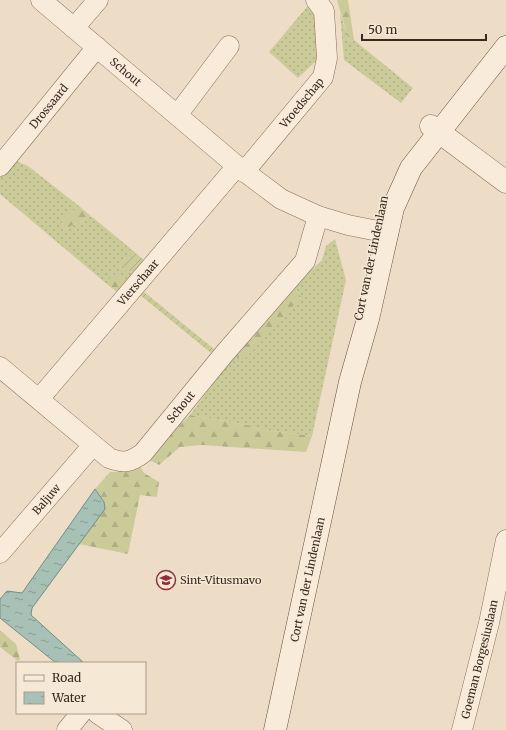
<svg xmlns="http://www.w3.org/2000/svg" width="506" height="730" font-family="Merriweather,serif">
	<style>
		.grass { fill: url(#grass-dots) }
		.forest { fill: url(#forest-firs) }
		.garden { fill: url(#garden-furrows) }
		.water { fill: url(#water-ripples); stroke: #6e8f83 }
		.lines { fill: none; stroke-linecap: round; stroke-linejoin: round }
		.minor-casing { stroke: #886e5c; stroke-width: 21 }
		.tertiary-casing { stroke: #886e5c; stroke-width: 23 }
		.secondary-casing { stroke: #6a4f3f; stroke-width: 23 }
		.minor { stroke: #f8ebd9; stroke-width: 20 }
		.tertiary { stroke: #f8ebd9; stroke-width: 22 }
		.secondary { stroke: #f8ebd9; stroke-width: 22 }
		.labels { text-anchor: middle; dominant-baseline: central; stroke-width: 3; stroke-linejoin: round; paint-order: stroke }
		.street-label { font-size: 11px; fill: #39291f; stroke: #f5e8d5 }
		.poi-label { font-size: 11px; fill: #39291f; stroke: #f5e8d5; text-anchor: start }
	</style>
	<defs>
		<pattern id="grass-dots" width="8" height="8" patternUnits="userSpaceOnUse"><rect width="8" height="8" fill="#cbcb9a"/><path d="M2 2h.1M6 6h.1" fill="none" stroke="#afae84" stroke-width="1.8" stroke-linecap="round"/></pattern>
		<pattern id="forest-firs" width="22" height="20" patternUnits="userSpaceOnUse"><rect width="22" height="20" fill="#cbcb9a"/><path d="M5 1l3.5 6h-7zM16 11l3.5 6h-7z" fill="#afae84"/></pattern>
		<pattern id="garden-furrows" width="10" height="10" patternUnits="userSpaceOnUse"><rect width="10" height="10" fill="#cbcb9a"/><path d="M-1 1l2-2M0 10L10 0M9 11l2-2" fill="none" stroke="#afae84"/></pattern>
		<pattern id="water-ripples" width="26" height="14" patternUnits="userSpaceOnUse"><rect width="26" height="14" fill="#a7c1b6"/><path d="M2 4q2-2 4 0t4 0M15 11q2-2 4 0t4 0" fill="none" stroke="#899d93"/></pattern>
	</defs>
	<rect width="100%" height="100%" fill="#edddc6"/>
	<path class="grass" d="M 311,2 L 320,9 L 323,69 L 315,62 L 298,78 L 269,52 Z
		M 340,13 L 349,41 L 354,40 L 413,88 L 401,103 L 344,60 Z
		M 14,160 L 28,166 L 79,206 L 62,221 L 63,230 L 91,216 L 131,249 L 119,267 L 137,275 L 131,283 L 112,274 L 108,285 L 0,194 L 0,178 Z
		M 335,239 L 346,280 L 312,436 L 257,429 L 247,425 L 190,415 L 234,355 L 301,297 L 294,286 L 322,260 L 326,246 Z"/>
	<path class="forest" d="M 337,0 L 348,0 L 354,40 L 349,41 Z
		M 79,206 L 91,216 L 63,230 L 62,221 Z
		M 111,274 L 124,277 L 131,283 L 118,293 L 108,285 Z
		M 294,286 L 301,297 L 244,360 L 234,355 Z
		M 190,415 L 247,425 L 257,429 L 312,436 L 306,452 L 202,445 L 180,447 L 159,465 L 146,458 Z
		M 139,465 L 144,473 L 159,482 L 157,497 L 140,495 L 128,554 L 79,544 L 105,509 L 104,502 L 95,489 L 110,472 L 126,472 Z
		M 0,630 L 16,644 L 20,659 L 18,661 L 0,647 Z"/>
	<path class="garden" d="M 131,249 L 145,261 L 137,275 L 119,267 Z
		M 143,291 L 214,349 L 211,353 L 140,295 Z"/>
	<path class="water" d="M 95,489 L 104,502 L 105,509 L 32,608 L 31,615 L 84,663 L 56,663 L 0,618 L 0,599 L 7,591 L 22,593 Z"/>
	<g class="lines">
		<g class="minor-casing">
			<g id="minor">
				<path id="s1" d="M 41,0 L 237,166 L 281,199 L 318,216 L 348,225 L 388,233"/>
				<path d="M 74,28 L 98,0"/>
				<path d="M 178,114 L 229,46"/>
				<path id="s2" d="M 0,166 L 97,47"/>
				<path id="s3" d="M 244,172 L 323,77 L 327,58 L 324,11 L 316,0"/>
				<path id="s4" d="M 0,367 L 109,458 C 124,464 131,462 143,453 L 224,354 L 305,261 L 318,216"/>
				<path id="s5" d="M 39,399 L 237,166"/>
				<path id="s6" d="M 0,553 L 93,445"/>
				<path d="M 97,713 L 122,730"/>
				<path d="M 67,730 L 81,713"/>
				<path id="s7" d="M 462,730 L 489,623 L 506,540"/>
			</g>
		</g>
		<g class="tertiary-casing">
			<path id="tertiary" d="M 431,126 L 506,182"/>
		</g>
		<g class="secondary-casing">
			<g id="secondary">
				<path id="s8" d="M 275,730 L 350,382 L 368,319 L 393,208 L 411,168 L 506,47"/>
			</g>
		</g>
		<use href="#minor" class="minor"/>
		<use href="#tertiary" class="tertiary"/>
		<use href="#secondary" class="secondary"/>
	</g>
	<defs>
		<g id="school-ring" transform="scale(1)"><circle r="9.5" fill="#f5e8d5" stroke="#962d3b" stroke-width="1.5"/><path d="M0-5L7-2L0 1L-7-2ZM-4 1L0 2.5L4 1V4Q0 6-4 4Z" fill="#962d3b"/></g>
	</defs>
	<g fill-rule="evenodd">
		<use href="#school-ring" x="166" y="580"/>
	</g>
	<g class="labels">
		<g class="street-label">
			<text stroke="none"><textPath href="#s1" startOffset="111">Schout</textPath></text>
			<text stroke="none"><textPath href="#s3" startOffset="90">Vroedschap</textPath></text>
			<text stroke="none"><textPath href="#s2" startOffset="77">Drossaard</textPath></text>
			<text transform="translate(371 258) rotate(-78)">Cort van der Lindenlaan</text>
			<text stroke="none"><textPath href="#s5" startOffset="153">Vierschaar</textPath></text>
			<text stroke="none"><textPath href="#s4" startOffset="238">Schout</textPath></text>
			<text stroke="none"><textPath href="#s6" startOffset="71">Baljuw</textPath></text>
			<text stroke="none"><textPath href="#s8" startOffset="154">Cort van der Lindenlaan</textPath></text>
			<text stroke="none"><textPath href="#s7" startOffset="73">Goeman Borgesiuslaan</textPath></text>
		</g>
		<g class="poi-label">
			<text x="180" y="580">Sint-Vitusmavo</text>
		</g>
	</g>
	<rect x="16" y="662" width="130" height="52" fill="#f5e8d5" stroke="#aa9c8c"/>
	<rect x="24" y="675" width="20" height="6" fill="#f8ebd9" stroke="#aa9c8c"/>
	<text x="52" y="682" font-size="12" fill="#39291f">Road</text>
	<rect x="24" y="692" width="20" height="12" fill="url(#water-ripples)" stroke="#aa9c8c"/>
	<text x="52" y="702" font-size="12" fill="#39291f">Water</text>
	<path d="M362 34v6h124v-6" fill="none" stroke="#39291f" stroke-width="2"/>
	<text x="368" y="34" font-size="12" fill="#39291f" stroke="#f5e8d5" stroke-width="3" paint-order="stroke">50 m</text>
</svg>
